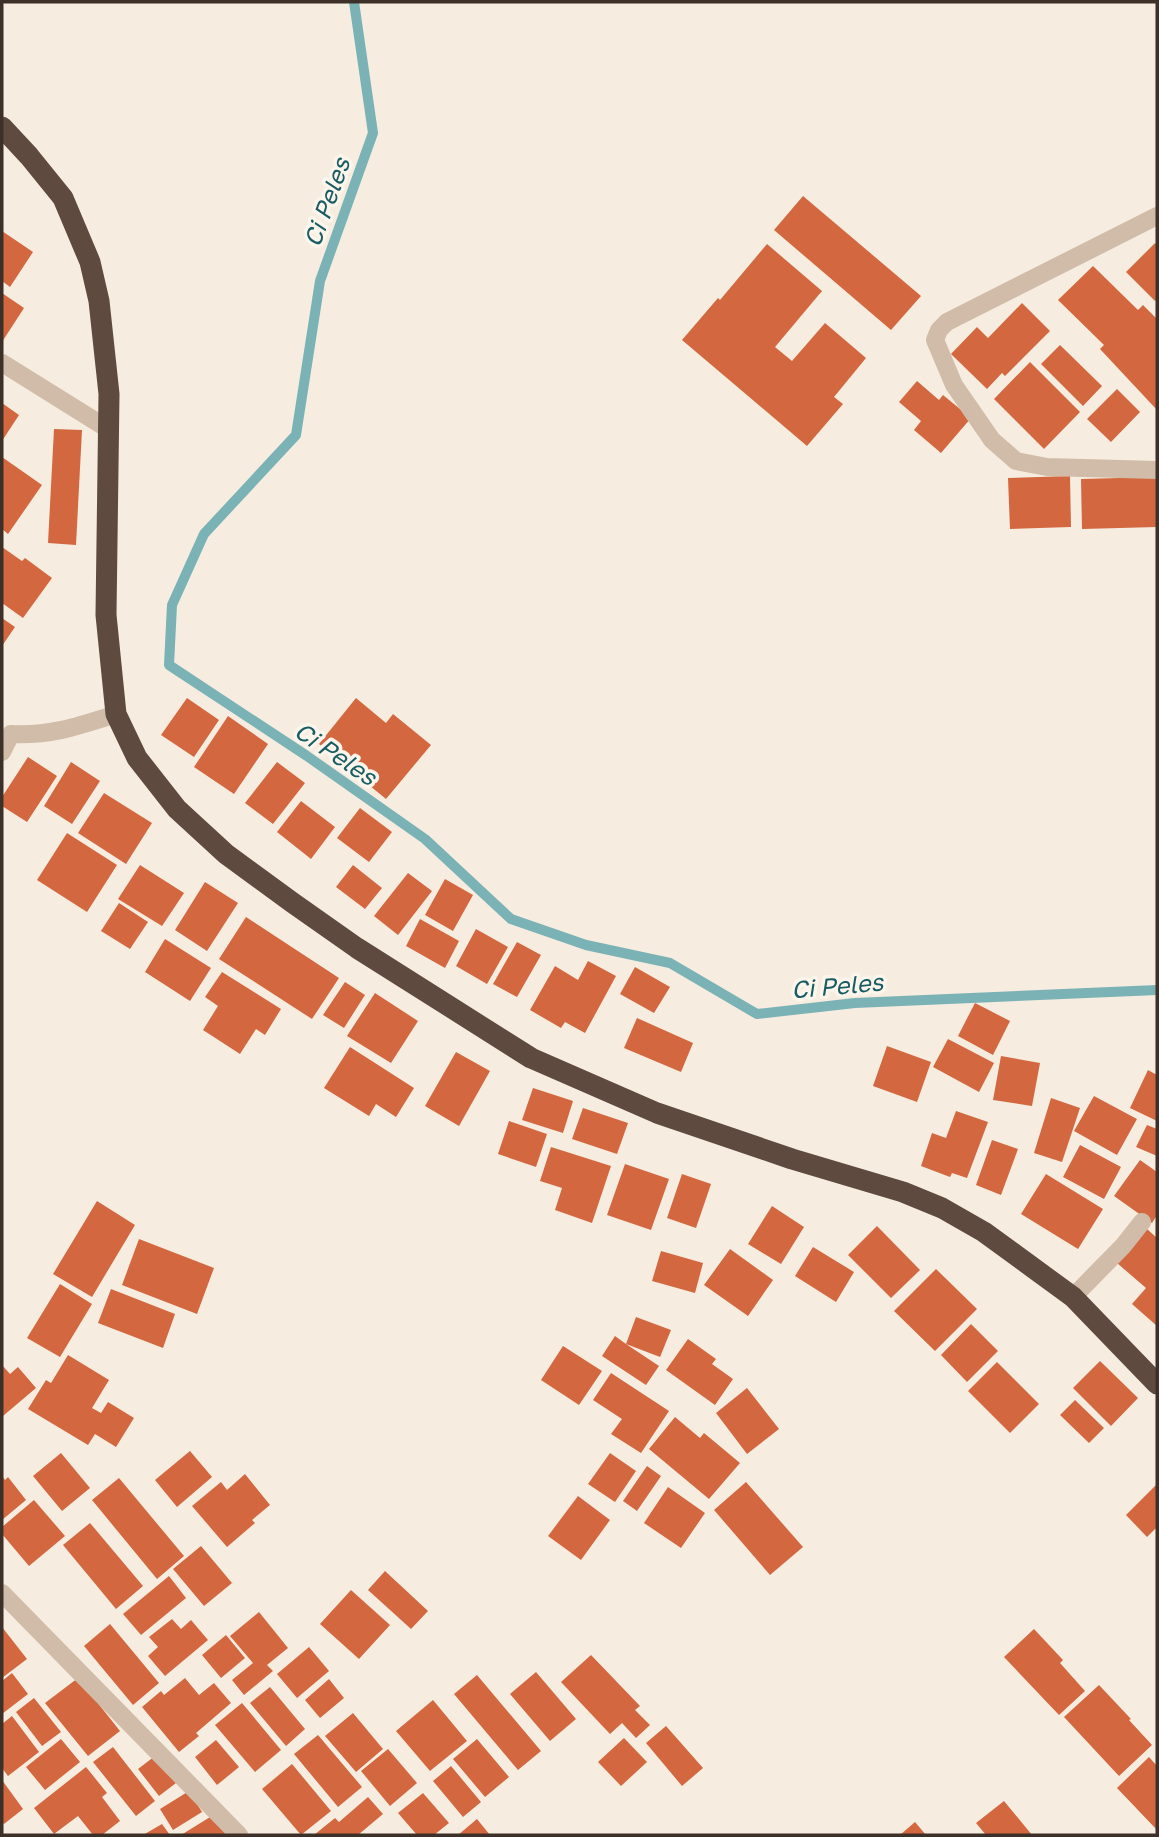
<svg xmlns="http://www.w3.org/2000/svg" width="1159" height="1837" font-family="'Golos Text',sans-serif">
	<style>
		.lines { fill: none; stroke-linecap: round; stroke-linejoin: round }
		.stream { stroke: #7ab2b6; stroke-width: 10 }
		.building { fill: #d36840 }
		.street { stroke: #d0bca9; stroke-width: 18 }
		.highway { stroke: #5e4a3f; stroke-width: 21 }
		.labels { text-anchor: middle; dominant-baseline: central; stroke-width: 7; stroke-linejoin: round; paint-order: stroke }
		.water-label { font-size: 24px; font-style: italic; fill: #195c63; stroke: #fcf5ec }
	</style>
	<rect width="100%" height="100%" fill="#f6ecdf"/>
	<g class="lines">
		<path class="stream" d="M 354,2 L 373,133 L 320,281 L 296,435 L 204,534 L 172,605 L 169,665 L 307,756 L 425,839 L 511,919 L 586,945 L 670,963 L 757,1014 L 855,1003 L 1157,990"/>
	</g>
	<path class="building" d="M 803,196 L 921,296 L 891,330 L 774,230 Z
		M 2,231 L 33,252 L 10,287 L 2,281 Z
		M 1155,243 L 1157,245 L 1157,299 L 1155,301 L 1126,272 Z
		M 767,244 L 822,291 L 775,347 L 792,361 L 825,323 L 866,358 L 834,397 L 843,404 L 807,446 L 682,340 L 718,298 L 720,300 Z
		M 1093,266 L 1138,310 L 1143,305 L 1157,319 L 1157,410 L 1100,349 L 1104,345 L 1058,300 Z
		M 2,293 L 24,308 L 2,342 Z
		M 1022,303 L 1050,331 L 1005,376 L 1002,373 L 987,389 L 951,354 L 977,327 L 988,338 Z
		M 1060,345 L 1102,386 L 1083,406 L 1041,364 Z
		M 1030,362 L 1080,412 L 1044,449 L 994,399 Z
		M 917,381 L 939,400 L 943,395 L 971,418 L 941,453 L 914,430 L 921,421 L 899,402 Z
		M 1117,389 L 1140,412 L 1111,442 L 1087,419 Z
		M 2,403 L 19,415 L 2,441 Z
		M 54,429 L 82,430 L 76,545 L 48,543 Z
		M 2,457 L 42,485 L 8,534 L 2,529 Z
		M 1070,476 L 1071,527 L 1010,529 L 1008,478 Z
		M 1157,477 L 1157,527 L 1082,529 L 1081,479 Z
		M 2,547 L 22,561 L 25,558 L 52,578 L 23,618 L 2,603 Z
		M 2,618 L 15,627 L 2,646 Z
		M 187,698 L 219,720 L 194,757 L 161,735 Z
		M 356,698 L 386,723 L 393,714 L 431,745 L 386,799 L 319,744 Z
		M 228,716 L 268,744 L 234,794 L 194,767 Z
		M 28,757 L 57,776 L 27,822 L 2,806 L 2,797 Z
		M 71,762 L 100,781 L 72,824 L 44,806 Z
		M 277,762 L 305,783 L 273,824 L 245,803 Z
		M 104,793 L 152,823 L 126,864 L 78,833 Z
		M 301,801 L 335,827 L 311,859 L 277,832 Z
		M 360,808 L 392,832 L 369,862 L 337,838 Z
		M 67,833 L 117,865 L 87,912 L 37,880 Z
		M 140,865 L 184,893 L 162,926 L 118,899 Z
		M 353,865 L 382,888 L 365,909 L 336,887 Z
		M 408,873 L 432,891 L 398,935 L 374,916 Z
		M 445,879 L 473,895 L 453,931 L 425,915 Z
		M 205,882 L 238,903 L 207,951 L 175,930 Z
		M 119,903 L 148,922 L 130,949 L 101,931 Z
		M 246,917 L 339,978 L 312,1019 L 219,959 Z
		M 420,919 L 459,941 L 445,968 L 406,946 Z
		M 476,929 L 508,947 L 487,984 L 456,966 Z
		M 165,939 L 211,968 L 190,1001 L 145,972 Z
		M 517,942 L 541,955 L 517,997 L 493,984 Z
		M 588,961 L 616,976 L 585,1033 L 565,1022 L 561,1028 L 530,1010 L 555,966 L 578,980 Z
		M 635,967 L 670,987 L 654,1013 L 620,994 Z
		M 222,972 L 281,1009 L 265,1035 L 256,1029 L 240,1054 L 203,1030 L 218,1006 L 205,997 Z
		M 345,982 L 365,995 L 344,1028 L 323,1015 Z
		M 375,993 L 418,1021 L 391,1063 L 347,1036 Z
		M 975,1003 L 1010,1021 L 993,1055 L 958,1036 Z
		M 637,1018 L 693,1043 L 681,1072 L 624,1048 Z
		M 948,1039 L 994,1063 L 979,1092 L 933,1067 Z
		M 887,1046 L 931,1062 L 917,1102 L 873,1086 Z
		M 350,1047 L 414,1088 L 396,1117 L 376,1104 L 369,1116 L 324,1088 Z
		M 456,1052 L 490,1071 L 459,1126 L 425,1106 Z
		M 1001,1056 L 1040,1063 L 1032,1106 L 993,1100 Z
		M 1148,1070 L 1157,1075 L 1157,1121 L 1130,1108 Z
		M 533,1088 L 573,1101 L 563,1133 L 522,1120 Z
		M 1094,1096 L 1137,1119 L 1117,1155 L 1074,1131 Z
		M 1051,1098 L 1080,1108 L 1062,1162 L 1034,1153 Z
		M 583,1108 L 628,1123 L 617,1154 L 572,1139 Z
		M 956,1111 L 988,1122 L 967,1178 L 952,1173 L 950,1177 L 921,1166 L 932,1133 L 946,1138 Z
		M 509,1121 L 547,1134 L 536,1167 L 498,1154 Z
		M 1147,1125 L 1157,1129 L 1157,1156 L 1136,1147 Z
		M 992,1140 L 1018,1149 L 1001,1195 L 976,1185 Z
		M 1080,1145 L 1121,1167 L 1104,1199 L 1063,1177 Z
		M 551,1147 L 611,1166 L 592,1223 L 555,1210 L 562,1188 L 540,1181 Z
		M 1140,1160 L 1157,1172 L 1157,1215 L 1152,1223 L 1114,1196 Z
		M 625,1164 L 669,1179 L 651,1230 L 607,1215 Z
		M 682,1174 L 711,1184 L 696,1228 L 667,1218 Z
		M 1046,1174 L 1103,1209 L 1078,1249 L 1021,1214 Z
		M 97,1201 L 135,1225 L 92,1297 L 53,1274 Z
		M 772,1206 L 804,1227 L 781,1264 L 748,1244 Z
		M 877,1226 L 920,1270 L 891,1298 L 848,1255 Z
		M 1147,1229 L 1157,1238 L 1157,1326 L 1132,1304 L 1146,1288 L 1117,1263 Z
		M 139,1239 L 214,1268 L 197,1314 L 122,1285 Z
		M 813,1247 L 854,1272 L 836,1302 L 795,1276 Z
		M 730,1249 L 773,1280 L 748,1316 L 704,1285 Z
		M 661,1251 L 703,1263 L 695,1293 L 652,1281 Z
		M 936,1269 L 977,1309 L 935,1351 L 894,1311 Z
		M 60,1284 L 92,1304 L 60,1357 L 27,1338 Z
		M 111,1289 L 175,1314 L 163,1348 L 98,1323 Z
		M 636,1317 L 671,1330 L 660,1357 L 626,1344 L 659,1366 L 646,1385 L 602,1356 L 615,1336 L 626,1344 Z
		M 971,1324 L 998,1351 L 967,1382 L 941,1355 Z
		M 688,1339 L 716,1359 L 712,1364 L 733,1379 L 715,1405 L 666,1370 Z
		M 563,1346 L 602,1371 L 579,1405 L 541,1380 Z
		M 68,1355 L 109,1380 L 92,1408 L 101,1413 L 108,1402 L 134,1418 L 116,1447 L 95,1434 L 88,1445 L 28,1409 L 46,1380 L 51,1383 Z
		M 1100,1361 L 1138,1398 L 1111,1426 L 1073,1388 Z
		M 997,1362 L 1039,1404 L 1010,1433 L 968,1391 Z
		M 2,1365 L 10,1374 L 18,1367 L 36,1388 L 3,1416 Z
		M 611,1373 L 669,1411 L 641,1453 L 611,1434 L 622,1419 L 593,1400 Z
		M 747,1388 L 779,1429 L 747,1454 L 716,1413 Z
		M 1075,1400 L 1104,1428 L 1089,1443 L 1060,1415 Z
		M 675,1417 L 700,1438 L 704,1433 L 740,1463 L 709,1499 L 649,1449 Z
		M 190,1451 L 212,1477 L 177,1507 L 155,1480 Z
		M 61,1453 L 90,1488 L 62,1511 L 33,1476 Z
		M 610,1453 L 636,1471 L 615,1502 L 588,1484 Z
		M 647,1466 L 661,1476 L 637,1511 L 623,1501 Z
		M 245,1474 L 270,1505 L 252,1520 L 255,1523 L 227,1547 L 192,1506 L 221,1482 L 227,1490 Z
		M 2,1476 L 5,1480 L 8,1477 L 26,1500 L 2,1520 Z
		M 119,1478 L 184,1556 L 157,1579 L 92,1500 Z
		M 746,1482 L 803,1547 L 770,1575 L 714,1510 Z
		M 1157,1484 L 1157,1527 L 1147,1537 L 1126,1515 Z
		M 668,1487 L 705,1513 L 681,1548 L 644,1523 Z
		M 578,1496 L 610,1520 L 581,1560 L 548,1536 Z
		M 34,1500 L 65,1536 L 29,1566 L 2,1534 L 2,1527 Z
		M 90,1523 L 143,1586 L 116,1609 L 63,1545 Z
		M 201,1546 L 232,1583 L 204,1606 L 173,1569 Z
		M 385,1571 L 428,1611 L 411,1629 L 368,1590 Z
		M 169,1576 L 186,1598 L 141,1635 L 123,1614 Z
		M 351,1590 L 390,1625 L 359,1659 L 320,1624 Z
		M 259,1612 L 288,1648 L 267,1665 L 273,1671 L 244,1695 L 232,1680 L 253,1663 L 230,1636 Z
		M 172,1619 L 181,1629 L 191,1620 L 208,1640 L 165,1676 L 148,1656 L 158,1647 L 149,1637 Z
		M 110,1624 L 159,1683 L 133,1705 L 84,1646 Z
		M 2,1627 L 27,1659 L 2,1678 Z
		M 1034,1629 L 1063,1660 L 1060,1663 L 1085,1691 L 1059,1715 L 1004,1657 Z
		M 226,1635 L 245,1658 L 221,1678 L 202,1655 Z
		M 309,1647 L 329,1671 L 297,1698 L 277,1674 Z
		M 591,1655 L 640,1706 L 635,1710 L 650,1725 L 636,1738 L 622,1723 L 610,1734 L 561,1682 Z
		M 536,1672 L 576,1719 L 550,1741 L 510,1694 Z
		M 12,1673 L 28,1694 L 2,1714 L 2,1681 Z
		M 477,1675 L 541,1751 L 518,1770 L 454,1694 Z
		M 78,1678 L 120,1731 L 88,1756 L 45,1703 Z
		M 185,1678 L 199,1695 L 214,1683 L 231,1703 L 196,1733 L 199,1736 L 179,1752 L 142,1707 L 161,1691 L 164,1695 Z
		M 329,1679 L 344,1698 L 320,1718 L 305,1700 Z
		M 1099,1685 L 1131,1719 L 1129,1720 L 1152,1745 L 1119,1776 L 1064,1717 Z
		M 270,1687 L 305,1729 L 286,1746 L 250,1703 Z
		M 34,1698 L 61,1732 L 42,1746 L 16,1712 Z
		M 433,1700 L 467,1741 L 430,1771 L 396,1731 Z
		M 242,1703 L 281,1750 L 255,1772 L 215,1725 Z
		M 353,1713 L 383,1749 L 356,1772 L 325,1736 Z
		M 12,1716 L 39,1752 L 8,1776 L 2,1768 L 2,1724 Z
		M 666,1726 L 703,1768 L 682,1786 L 646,1743 Z
		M 318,1735 L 362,1787 L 338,1807 L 294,1754 Z
		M 624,1738 L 647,1762 L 621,1786 L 598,1762 Z
		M 61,1739 L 80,1762 L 45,1790 L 26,1767 Z
		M 477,1739 L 509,1777 L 485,1797 L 453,1759 Z
		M 216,1740 L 239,1767 L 217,1785 L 195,1757 Z
		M 113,1747 L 155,1801 L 136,1816 L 93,1762 Z
		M 388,1749 L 417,1783 L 390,1806 L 361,1771 Z
		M 155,1756 L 176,1783 L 159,1796 L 138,1769 Z
		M 1149,1757 L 1157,1766 L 1157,1830 L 1117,1788 Z
		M 292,1764 L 331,1811 L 301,1835 L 262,1789 Z
		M 451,1766 L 481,1802 L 463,1817 L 433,1781 Z
		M 86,1767 L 107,1793 L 102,1797 L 120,1821 L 102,1835 L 93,1835 L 78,1816 L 54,1834 L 34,1808 Z
		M 2,1780 L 23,1809 L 4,1824 L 2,1822 Z
		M 189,1791 L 202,1812 L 173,1830 L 160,1809 Z
		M 423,1793 L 449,1823 L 434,1835 L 417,1835 L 398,1813 Z
		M 368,1797 L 383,1814 L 358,1835 L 314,1835 L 335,1818 L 339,1822 Z
		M 1004,1801 L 1032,1835 L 986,1835 L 976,1823 Z
		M 215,1814 L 229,1835 L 181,1835 Z
		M 477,1819 L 490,1835 L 458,1835 Z
		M 915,1822 L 926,1835 L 900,1835 Z
		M 162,1824 L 170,1835 L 143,1835 Z"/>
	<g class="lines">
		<path class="street" d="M 1157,216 L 947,322 L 939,330 L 935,340 L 954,385 L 992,440 L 1016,461 L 1047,467 L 1157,470
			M 2,363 L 108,429
			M 2,752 L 11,734 C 51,736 79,726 116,714
			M 1073,1297 L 1123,1246 L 1142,1222
			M 2,1593 L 239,1835"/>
		<path class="highway" d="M 2,127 L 29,156 L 63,198 L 90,262 L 99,301 L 109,394 L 106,615 L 116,714 L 137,758 L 177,809 L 226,854 L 293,903 L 357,948 L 531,1058 L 657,1113 L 792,1159 L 903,1192 L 942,1208 L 984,1232 L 1073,1297 L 1157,1384"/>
	</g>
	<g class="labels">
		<g class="water-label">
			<text transform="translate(326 202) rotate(-70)">Ci Peles</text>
			<text transform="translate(336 753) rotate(34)">Ci Peles</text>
			<text transform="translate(837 985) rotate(-5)">Ci Peles</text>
		</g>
	</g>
	<rect width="1159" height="1837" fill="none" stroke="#3c3029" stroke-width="7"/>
</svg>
